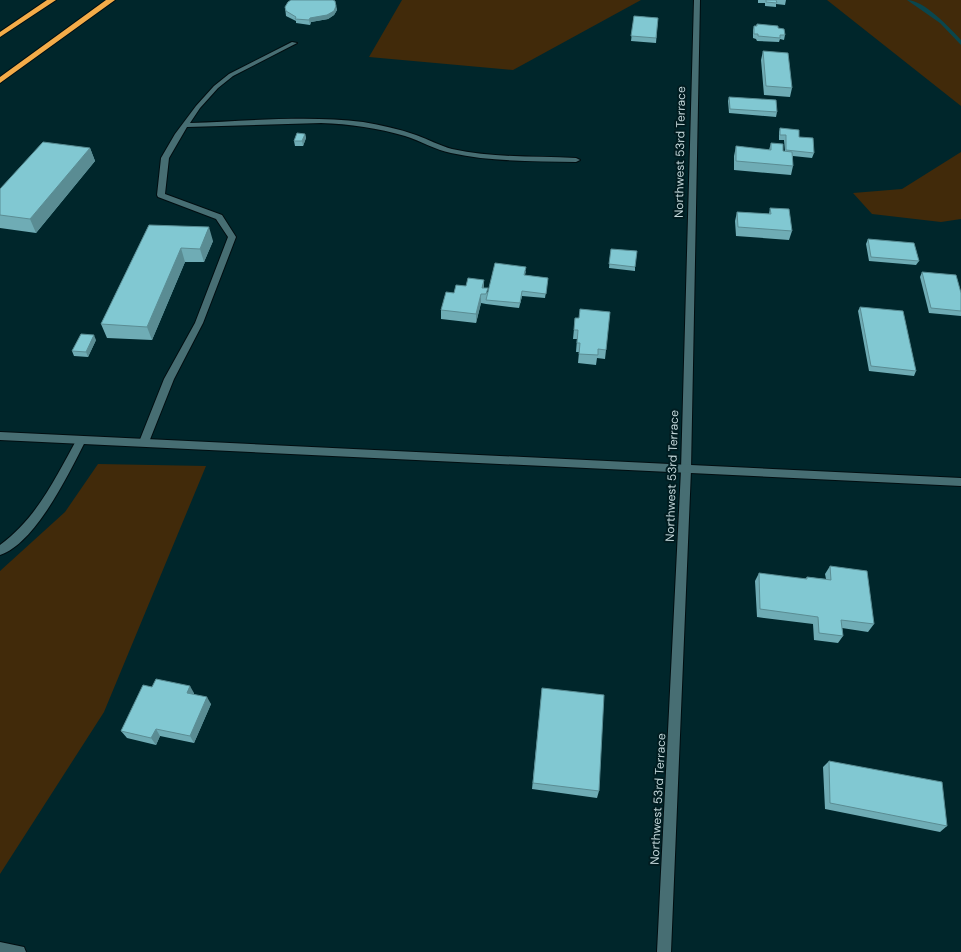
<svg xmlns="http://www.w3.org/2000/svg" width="961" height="952" font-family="'DM Sans',sans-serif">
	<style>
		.green { fill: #412a0a }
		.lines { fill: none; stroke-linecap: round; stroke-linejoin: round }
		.stream { fill: #0a464d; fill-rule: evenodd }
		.lane-casing { stroke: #000d10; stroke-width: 2 }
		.street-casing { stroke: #000d10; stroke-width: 2 }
		.secondary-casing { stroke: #000d10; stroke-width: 2 }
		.highway-casing { stroke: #000d10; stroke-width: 2 }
		.lane { fill: #476e73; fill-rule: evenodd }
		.street { fill: #476e73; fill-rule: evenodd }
		.secondary { fill: #476e73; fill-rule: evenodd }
		.highway { fill: #f4ac49; fill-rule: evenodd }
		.wall { fill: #6facb5 }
		.shaded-wall { fill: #5a8c93 }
		.building { fill: #81c8d2; stroke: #5a8c93 }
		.labels { text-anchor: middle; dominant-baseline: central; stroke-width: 4; stroke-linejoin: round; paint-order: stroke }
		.street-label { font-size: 12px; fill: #c2d6d9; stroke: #001c20 }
	</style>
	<rect width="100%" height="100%" fill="#00262b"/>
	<path class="green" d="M 402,0 L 641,0 L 513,70 L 369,57 Z
		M 827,0 L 961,0 L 961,106 Z
		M 961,152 L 961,219 L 941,222 L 872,214 L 853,193 L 902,189 Z
		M 98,464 L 206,466 L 104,712 L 0,874 L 0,571 L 65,512 Z"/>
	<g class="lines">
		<path class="stream" d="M 907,0 C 924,0 950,28 961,40 L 961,45 L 940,23 Z"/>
		<g class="lane-casing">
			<path id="lane" d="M 292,42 L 297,43 L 233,76 L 218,88 L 200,108 L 190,123 C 246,121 308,115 363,122 C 381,125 399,129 416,135 C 428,139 440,146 452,149 C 493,158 535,156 576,158 L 580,160 L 576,162 C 534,161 492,162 451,153 C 435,150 421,141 405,136 C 378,128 350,124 321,123 L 187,127 L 169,158 L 165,194 L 222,215 L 236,237 L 203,323 L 174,379 L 149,442 L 147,445 L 141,445 L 139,442 L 164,379 L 195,323 L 228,237 L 216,219 L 158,197 L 157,195 L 161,158 L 175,134 L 196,106 L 214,86 L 229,74 Z"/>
		</g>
		<g class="street-casing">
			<path id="street" d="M 694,0 L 700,0 L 691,470 L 671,952 L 657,952 L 681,470 Z
				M 81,436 L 84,437 L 86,440 C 69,473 36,543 0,555 L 0,545 C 37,518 56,477 78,437 Z
				M 0,942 L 24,947 L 26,952 L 0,952 Z"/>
		</g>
		<g class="secondary-casing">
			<path id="secondary" d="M 0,432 L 961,478 L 961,486 L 0,440 Z"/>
		</g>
		<g class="highway-casing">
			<path id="highway" d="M 47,0 L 56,0 L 0,37 L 0,32 Z
				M 106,0 L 115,0 L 0,83 L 0,77 Z"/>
		</g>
		<use href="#lane" class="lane"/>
		<use href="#street" class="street"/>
		<use href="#secondary" class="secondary"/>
		<use href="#highway" class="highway"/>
	</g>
	<path class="wall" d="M 758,0 L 786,0 L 785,5 L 776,4 L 776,7 L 765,6 L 765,3 L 758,3 Z
		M 336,6 L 337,10 L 334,15 L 328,19 L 311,22 L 310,25 L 296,23 L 296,21 L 286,16 L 285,7 Z
		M 634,16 L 658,18 L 656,43 L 631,41 Z
		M 757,24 L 778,28 L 785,35 L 784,40 L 780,39 L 779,42 L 757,41 L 756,39 L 753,38 L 753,30 L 754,26 L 756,26 Z
		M 763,51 L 792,88 L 790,97 L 764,95 L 761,60 Z
		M 729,97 L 777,112 L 776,117 L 729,113 L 728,101 Z
		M 780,128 L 799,137 L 814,153 L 812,158 L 793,156 L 793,166 L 791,175 L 734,170 L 734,156 L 736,146 L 769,150 L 771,143 L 783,151 L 785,151 L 784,140 L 779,140 L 779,132 Z
		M 305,134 L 306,138 L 303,146 L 295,146 L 294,141 Z
		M 90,148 L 95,161 L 36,233 L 0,228 L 0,189 Z
		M 770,208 L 792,231 L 789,240 L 736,236 L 735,221 L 737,212 L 769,214 Z
		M 149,225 L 213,241 L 204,262 L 185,262 L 152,340 L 107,338 L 101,324 Z
		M 868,239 L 919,261 L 916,265 L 869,261 L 866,244 Z
		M 611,249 L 635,267 L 635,271 L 609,268 Z
		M 526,271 L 525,275 L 548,278 L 545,298 L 522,296 L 519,308 L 486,304 L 481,303 L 476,323 L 441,319 L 441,310 L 454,293 L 484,288 L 488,293 Z
		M 922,272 L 961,293 L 961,316 L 929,313 L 920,277 Z
		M 860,307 L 916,371 L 914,376 L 869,371 L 858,311 Z
		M 575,318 L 606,350 L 605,359 L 597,358 L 596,365 L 578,363 L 579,352 L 576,352 L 577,339 L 573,339 Z
		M 96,340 L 88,357 L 74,356 L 72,351 Z
		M 830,566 L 874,624 L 868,632 L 842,628 L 843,636 L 838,643 L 814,640 L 813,624 L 757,617 L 755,581 L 759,573 L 805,579 L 807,577 L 826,579 L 825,574 Z
		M 152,687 L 194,693 L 194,695 L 211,704 L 194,743 L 160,736 L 156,745 L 127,738 L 121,731 Z
		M 542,688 L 599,791 L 597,798 L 532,789 Z
		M 829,761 L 947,826 L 940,832 L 825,809 L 823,767 Z"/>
	<path class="shaded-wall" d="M 336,6 L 337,10 L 334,15 L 328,19 L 311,22 L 310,25 L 309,20 L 310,18 Z
		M 305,134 L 306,138 L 303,146 L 302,141 Z
		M 90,148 L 95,161 L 36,233 L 30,219 Z
		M 209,227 L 213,241 L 204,262 L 200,249 Z
		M 181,248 L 185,262 L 152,340 L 147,327 Z
		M 484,280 L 484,289 L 482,288 Z
		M 522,291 L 522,296 L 519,308 L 520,303 Z
		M 481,294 L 481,303 L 476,323 L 476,314 Z
		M 94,335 L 96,340 L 88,357 L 86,352 Z
		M 190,686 L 194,693 L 191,700 L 187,693 Z
		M 207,697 L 211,704 L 194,743 L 190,736 Z
		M 156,729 L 160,736 L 156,745 L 151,738 Z"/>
	<path class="building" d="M 291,0 L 333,0 L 335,1 L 336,6 L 334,11 L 327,15 L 310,18 L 309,20 L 295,19 L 296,17 L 286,11 L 285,7 L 288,2 Z
		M 766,0 L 776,0 L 777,3 L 766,2 Z
		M 634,16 L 658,18 L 656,38 L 631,36 Z
		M 757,24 L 778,26 L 778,28 L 784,29 L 785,35 L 780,35 L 780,38 L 758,36 L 758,34 L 754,34 L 754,26 L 757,26 Z
		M 763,51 L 788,53 L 792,88 L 766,86 Z
		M 729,97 L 776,100 L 777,112 L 730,109 Z
		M 780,128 L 799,130 L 799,137 L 813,138 L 814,153 L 786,150 L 786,135 L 780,135 Z
		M 297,133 L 305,134 L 302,141 L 294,141 Z
		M 43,142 L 90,148 L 30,219 L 0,215 L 0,189 Z
		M 771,143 L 783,144 L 783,151 L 792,152 L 793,166 L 736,161 L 736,146 L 771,150 Z
		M 770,208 L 789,209 L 792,231 L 738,227 L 737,212 L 771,214 Z
		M 149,225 L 209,227 L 200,249 L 181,248 L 147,327 L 101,324 Z
		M 868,239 L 914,243 L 919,261 L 871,257 Z
		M 611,249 L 637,251 L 635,267 L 609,264 Z
		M 495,263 L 526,267 L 524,275 L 548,278 L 546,294 L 522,291 L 520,303 L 486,300 Z
		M 922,272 L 956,275 L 961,293 L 961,311 L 931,308 Z
		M 468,278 L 484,280 L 482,288 L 488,288 L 486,294 L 481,294 L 476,314 L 441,310 L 446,292 L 454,293 L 456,285 L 466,286 Z
		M 860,307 L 903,311 L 916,371 L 871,366 Z
		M 580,309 L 610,312 L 606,350 L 598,349 L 598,355 L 579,354 L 580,343 L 577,343 L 578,330 L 574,330 L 575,318 L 579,318 Z
		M 81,334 L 94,335 L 86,352 L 72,351 Z
		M 830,566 L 867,571 L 874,624 L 841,620 L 843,636 L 819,633 L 818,617 L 760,609 L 759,573 L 807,579 L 807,577 L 831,580 Z
		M 156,679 L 190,686 L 187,693 L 207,697 L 190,736 L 156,729 L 151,738 L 121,731 L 143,685 L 152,687 Z
		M 542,688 L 604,695 L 599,791 L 533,783 Z
		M 829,761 L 942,782 L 947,826 L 830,803 Z"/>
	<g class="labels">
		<g class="street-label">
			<text transform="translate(680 152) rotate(-89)">Northwest 53rd Terrace</text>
			<text transform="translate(672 476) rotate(-88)">Northwest 53rd Terrace</text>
			<text transform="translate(658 799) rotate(-87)">Northwest 53rd Terrace</text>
		</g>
	</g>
</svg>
